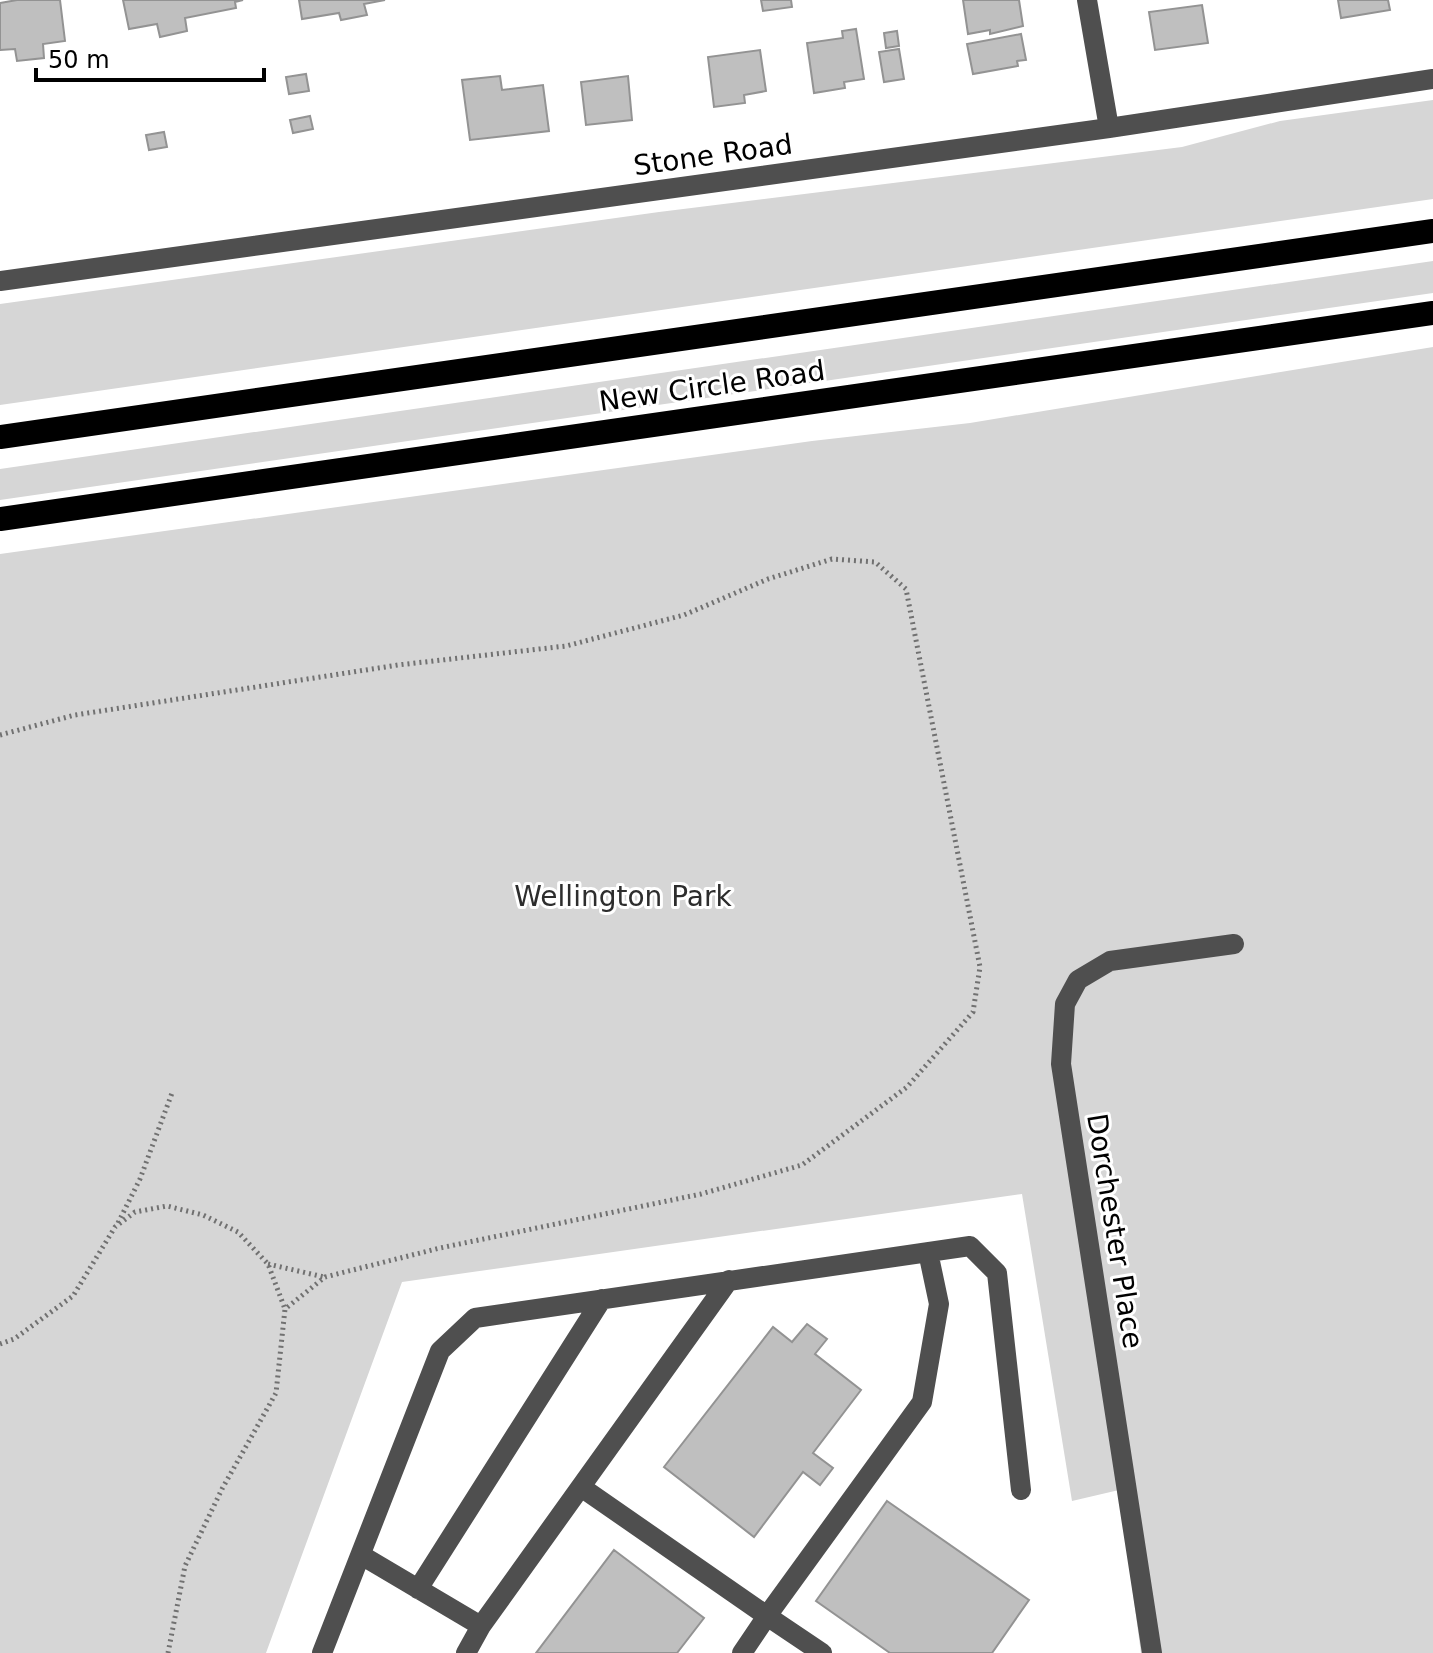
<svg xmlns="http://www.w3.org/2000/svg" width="1433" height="1653" font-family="'DejaVu Sans',sans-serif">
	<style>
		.green { fill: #d6d6d6 }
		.building { fill: #bfbfbf; stroke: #939393; stroke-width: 2 }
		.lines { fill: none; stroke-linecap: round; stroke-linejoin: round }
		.path { stroke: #717171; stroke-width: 5; stroke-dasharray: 2 4; stroke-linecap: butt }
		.minor { stroke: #4f4f4f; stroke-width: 20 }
		.highway { stroke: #000; stroke-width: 24 }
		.labels { text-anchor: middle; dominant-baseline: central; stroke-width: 6; stroke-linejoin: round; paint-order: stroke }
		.street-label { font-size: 28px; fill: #000; stroke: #fff }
		.park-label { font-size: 28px; fill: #2d2d2d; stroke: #fff }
	</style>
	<rect width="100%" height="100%" fill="#fff"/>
	<path class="green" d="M 1433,100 L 1433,199 L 0,405 L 0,304 L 659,212 L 1182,147 L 1280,121 Z
		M 1433,261 L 1433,293 L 0,500 L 0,469 Z
		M 1433,347 L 1433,1653 L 1141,1653 L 1119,1490 L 1072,1501 L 1022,1194 L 402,1282 L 266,1653 L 0,1653 L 0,554 L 812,441 L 970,423 Z"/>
	<path class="building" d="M 17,0 L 60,0 L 65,41 L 43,44 L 44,58 L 17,61 L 15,49 L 0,50 L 0,3 Z
		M 123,0 L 243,0 L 235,2 L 236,8 L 185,18 L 187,31 L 160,37 L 157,24 L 129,29 Z
		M 299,0 L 385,0 L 364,4 L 367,15 L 341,20 L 339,13 L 302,19 Z
		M 761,0 L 791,0 L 792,7 L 763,11 Z
		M 963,0 L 1019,0 L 1023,26 L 990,34 L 990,30 L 968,34 Z
		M 1338,0 L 1388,0 L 1390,10 L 1341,18 Z
		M 1202,5 L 1208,43 L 1155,50 L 1149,12 Z
		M 856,29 L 864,79 L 844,82 L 845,88 L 814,93 L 807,43 L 843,38 L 842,31 Z
		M 897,31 L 899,46 L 886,48 L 884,33 Z
		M 1021,34 L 1026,60 L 1017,61 L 1018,66 L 973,74 L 967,44 Z
		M 899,49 L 904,79 L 884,82 L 879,52 Z
		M 760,50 L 766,91 L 744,95 L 745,103 L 714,107 L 708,57 Z
		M 306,74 L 309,91 L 289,94 L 286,77 Z
		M 500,76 L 502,90 L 543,85 L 549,131 L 470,140 L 462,80 Z
		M 628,76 L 632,120 L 586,125 L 581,82 Z
		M 310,116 L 313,129 L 293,133 L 290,120 Z
		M 164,132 L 167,147 L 149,150 L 146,135 Z
		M 807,1324 L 827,1339 L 815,1354 L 861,1390 L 813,1453 L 833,1468 L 820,1485 L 803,1472 L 754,1537 L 664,1467 L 773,1327 L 792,1342 Z
		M 887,1501 L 1029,1600 L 992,1653 L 890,1653 L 816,1601 Z
		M 614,1550 L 704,1618 L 677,1653 L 536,1653 Z"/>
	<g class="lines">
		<path class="path" d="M 0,735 L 75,715 L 398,665 L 566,646 L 684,615 L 768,579 L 832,559 L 875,562 L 906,589 L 980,967 L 973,1012 L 907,1087 L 802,1165 L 701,1194 L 440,1248 L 325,1277 L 285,1309 L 276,1393 L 222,1489 L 185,1566 L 168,1653
			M 118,1223 L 140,1179 L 172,1093
			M 268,1264 L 324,1277
			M 0,1344 L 14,1339 L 73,1296 L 115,1227 L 135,1212 L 167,1206 L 203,1215 L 238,1232 L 268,1264 L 285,1309"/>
		<path class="minor" d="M 1087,0 L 1109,128
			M 0,281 L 1109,128 L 1433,79
			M 581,1487 L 767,1616 L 742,1653
			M 361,1555 L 481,1626 L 466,1653
			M 418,1589 L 602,1299
			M 481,1626 L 729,1280
			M 322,1653 L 440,1351 L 475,1318 L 970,1246 L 997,1273 L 1021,1490
			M 822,1653 L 767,1616 L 922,1402 L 939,1304 L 928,1252
			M 1152,1653 L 1061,1064 L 1065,1004 L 1078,980 L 1110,961 L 1234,944"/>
		<path class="highway" d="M 0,437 L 1433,231
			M 0,519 L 1433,313"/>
	</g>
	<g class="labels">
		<g class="street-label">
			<text transform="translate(713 155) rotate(-8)">Stone Road</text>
			<text transform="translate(712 386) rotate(-8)">New Circle Road</text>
			<text transform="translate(1115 1231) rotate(81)">Dorchester Place</text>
		</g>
		<g class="park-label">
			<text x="623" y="896">Wellington Park</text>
		</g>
	</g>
	<path d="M36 68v12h228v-12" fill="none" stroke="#000000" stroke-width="4"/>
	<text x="48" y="68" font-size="24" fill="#000000" stroke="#ffffff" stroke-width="6" paint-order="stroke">50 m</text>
</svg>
